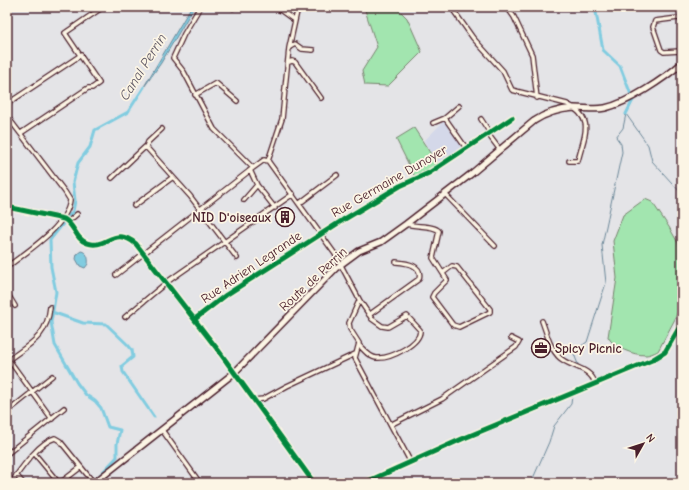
<svg xmlns="http://www.w3.org/2000/svg" width="689" height="490" font-family="'Comic Neue',sans-serif">
	<style>
		.built { fill: #d4d8e9 }
		.green { fill: #a2e5af; stroke: #76826d }
		.water { fill: #81cce0; stroke: #6b8798 }
		.lines { fill: none; stroke-linecap: round; stroke-linejoin: round }
		.stream { stroke: #6b8798; stroke-width: 1 }
		.canal { stroke: #81cce0; stroke-width: 3 }
		.minor-casing { stroke: #4a1f2b; stroke-width: 6 }
		.secondary-casing { stroke: #4a1f2b; stroke-width: 8 }
		.minor { stroke: #fcf5e5; stroke-width: 3.5 }
		.secondary { stroke: #fcf5e5; stroke-width: 5 }
		.cycleway-casing { stroke: #fcf5e5; stroke-width: 8 }
		.cycleway { stroke: #00873e; stroke-width: 5 }
		.labels { text-anchor: middle; dominant-baseline: central; stroke-width: 3.5; stroke-linejoin: round; paint-order: stroke }
		.street-label { font-size: 13px; fill: #4a1f2b; stroke: #fcf5e5 }
		.poi-label { font-size: 13px; font-weight: bold; fill: #4a1f2b; stroke: #fcf5e5; text-anchor: end }
		.water-label { font-size: 14px; font-style: italic; fill: #5a5361; stroke: #fcf5e5 }
	</style>
	<rect width="100%" height="100%" fill="#e4e4e7"/>
	<filter id="ink" filterUnits="userSpaceOnUse"><feTurbulence type="fractalNoise" baseFrequency=".025" numOctaves="2"/><feDisplacementMap in="SourceGraphic" scale="8" xChannelSelector="R" yChannelSelector="G"/><feConvolveMatrix kernelMatrix="1 2 1 2 8 2 1 2 1" color-interpolation-filters="sRGB"/></filter>
	<g filter="url(#ink)">
		<path class="built" d="M 444,121 L 450,131 L 454,132 L 464,148 L 440,164 L 433,156 L 424,141 Z"/>
		<path class="green" d="M 364,7 L 396,7 L 407,18 L 422,52 L 388,86 L 365,85 L 362,71 L 377,47 Z
			M 414,128 L 438,165 L 415,177 L 396,139 Z
			M 645,199 L 652,202 L 669,227 L 682,250 L 682,298 L 675,319 L 658,351 C 654,353 649,355 646,355 C 633,355 614,348 608,337 L 617,278 L 613,241 L 623,215 Z"/>
		<path class="water" d="M 191,7 L 194,7 L 161,63 L 142,90 Z
			M 81,251 C 87,252 89,258 88,264 L 85,268 L 80,266 L 76,259 L 77,254 Z"/>
		<g class="lines">
			<path class="stream" d="M 626,114 L 648,145 L 652,161 L 682,194
				M 579,367 L 574,354 L 577,349 L 587,342 L 606,283 L 602,245 L 622,152 L 621,144 L 616,137 L 623,128 L 626,114
				M 531,483 L 549,442 L 554,426 L 571,404 L 572,396"/>
			<path class="canal" d="M 595,7 L 603,50 L 620,66 L 633,100 L 626,114
				M 52,312 L 83,323 L 106,324 L 128,345 L 132,350 L 133,357 L 122,366 L 123,372 L 154,417
				M 99,476 L 117,457 L 117,444 L 120,430 L 108,427 L 101,408 L 95,401 L 86,395 L 77,383 L 55,345 L 51,322 L 56,292 L 51,267 L 50,240 L 73,211 L 75,201 L 73,182 L 78,163 L 90,147 L 95,130 L 128,112 L 144,87"/>
			<g class="minor-casing">
				<path id="minor" d="M 200,7 L 184,34 L 173,58 L 184,72 L 214,129 L 253,168
					M 232,7 L 233,8
					M 276,7 L 294,20
					M 451,7 L 473,38 L 503,71 L 512,90 L 567,104 C 596,119 584,135 578,161 L 569,161
					M 507,7 L 514,17 L 532,55 L 537,98
					M 682,24 L 681,19 L 678,18 L 655,21 L 653,27 L 661,50 L 664,52 L 680,51 L 682,54
					M 290,47 L 295,44 L 302,49 L 313,50
					M 289,62 L 292,61 L 295,62 L 321,98
					M 195,95 L 216,83 L 237,101
					M 7,104 L 81,55
					M 7,116 L 65,192 L 70,200 C 67,227 26,252 7,267
					M 445,118 L 466,148
					M 481,119 L 490,133
					M 433,123 L 445,118 L 459,106
					M 162,129 L 148,142 L 146,147 L 190,196 L 237,258
					M 21,133 L 88,88 L 92,88 L 99,83 L 65,33 L 103,7
					M 488,134 L 500,150
					M 268,161 L 335,254 L 360,301 L 372,319 L 382,326 L 388,327 L 407,316 L 420,330 C 421,344 390,359 377,358 C 370,358 364,350 359,345
					M 268,161 L 282,119 L 289,48 L 298,7
					M 250,170 L 257,185 L 275,208
					M 112,178 L 145,147
					M 445,194 L 495,246
					M 244,200 L 257,185
					M 300,203 L 337,175
					M 134,206 L 173,177
					M 7,207 L 64,219 C 75,225 75,239 87,243 C 106,250 114,225 136,244 L 218,350 L 314,483
					M 68,222 L 77,214
					M 406,224 C 416,227 434,225 439,231 L 433,258 L 447,280 L 434,293 L 432,297 L 453,325 L 459,327 L 490,312 L 490,309 L 457,267 L 452,266 L 443,273
					M 116,275 L 253,168 L 264,160 L 268,161
					M 7,293 L 15,306
					M 359,301 L 349,323 L 350,329 L 359,343 L 355,358 L 410,461
					M 369,315 L 419,279 C 423,265 407,263 396,262
					M 125,317 L 167,282 L 293,194
					M 195,319 L 226,295 L 343,220 L 400,186 L 429,173 L 512,118
					M 542,321 C 547,334 550,349 560,358 C 570,367 592,368 595,384
					M 9,360 L 52,419
					M 7,361 C 29,344 47,338 50,307
					M 254,400 L 263,399 L 287,386 L 355,354
					M 7,412 L 52,376
					M 392,424 L 442,399 L 516,347 L 519,342 L 511,338
					M 162,430 L 200,483
					M 34,453 L 58,482 L 64,480 L 81,467
					M 7,454 L 64,408
					M 16,475 L 23,483
					M 11,483 C 21,469 38,443 55,438 L 60,441 L 94,483
					M 364,483 L 462,439 L 652,360 L 665,352 L 682,323"/>
			</g>
			<g class="secondary-casing">
				<path id="secondary" d="M 94,483 L 234,373 L 336,268 L 359,251 L 381,242 L 406,224 L 471,174 L 534,121 C 546,113 560,109 574,108 C 585,108 595,110 605,108 C 628,103 664,79 682,63"/>
			</g>
			<use href="#minor" class="minor"/>
			<use href="#secondary" class="secondary"/>
			<g class="cycleway-casing">
				<path id="cycleway" d="M 7,207 L 64,219 C 75,225 75,239 87,243 C 106,250 114,225 136,244 L 218,350 L 314,483
					M 195,319 L 226,295 L 343,220 L 400,186 L 429,173 L 512,118
					M 364,483 L 462,439 L 652,360 L 665,352 L 682,323"/>
			</g>
			<use href="#cycleway" class="cycleway"/>
		</g>
	</g>
	<defs>
		<g id="building-ring" transform="scale(1)"><circle r="9.5" fill="#fcf5e5" stroke="#4a1f2b" stroke-width="1.5"/><path d="M-4-6H4V6H1V3H-1V6H-4ZM-2.5-4.3h1.7v1.8h-1.7ZM.8-4.3h1.7v1.8H.8ZM-2.5-1h1.7V.8h-1.7ZM.8-1h1.7V.8H.8Z" fill="#4a1f2b"/></g>
		<g id="office-ring" transform="scale(1)"><circle r="9.5" fill="#fcf5e5" stroke="#4a1f2b" stroke-width="1.5"/><path d="M-6-3h4V-5.5h4V-3h4V5H-6ZM-1-4.5V-3h2v-1.5ZM-6 0V1H6V0Z" fill="#4a1f2b"/></g>
	</defs>
	<g fill-rule="evenodd">
		<use href="#building-ring" x="285" y="217"/>
		<use href="#office-ring" x="541" y="348"/>
	</g>
	<g class="labels">
		<g class="street-label">
			<text transform="translate(389 181) rotate(-30)">Rue Germaine Dunoyer</text>
			<text transform="translate(251 267) rotate(-34)">Rue Adrien Legrande</text>
			<text transform="translate(313 279) rotate(-43)">Route de Perrin</text>
		</g>
		<g class="poi-label">
			<text x="271" y="217">NID D'oiseaux</text>
			<text x="555" y="348" text-anchor="start">Spicy Picnic</text>
		</g>
		<g class="water-label">
			<text transform="translate(143 67) rotate(-58)">Canal Perrin</text>
		</g>
	</g>
	<rect width="689" height="490" fill="none" stroke="#fcf5e5" stroke-width="24"/>
	<rect x="12" y="12" width="665" height="466" fill="none" stroke="#4a1f2b" stroke-width="1.5" filter="url(#ink)"/>
	<g transform="translate(643 444) rotate(51)" stroke="#fcf5e5" stroke-width="3" paint-order="stroke">
	<path d="M0-3L7 15L0 10L-7 15Z" fill="#4a1f2b"/>
	<text y="-6" font-size="11" font-weight="bold" text-anchor="middle" fill="#4a1f2b">N</text>
	</g>
</svg>
